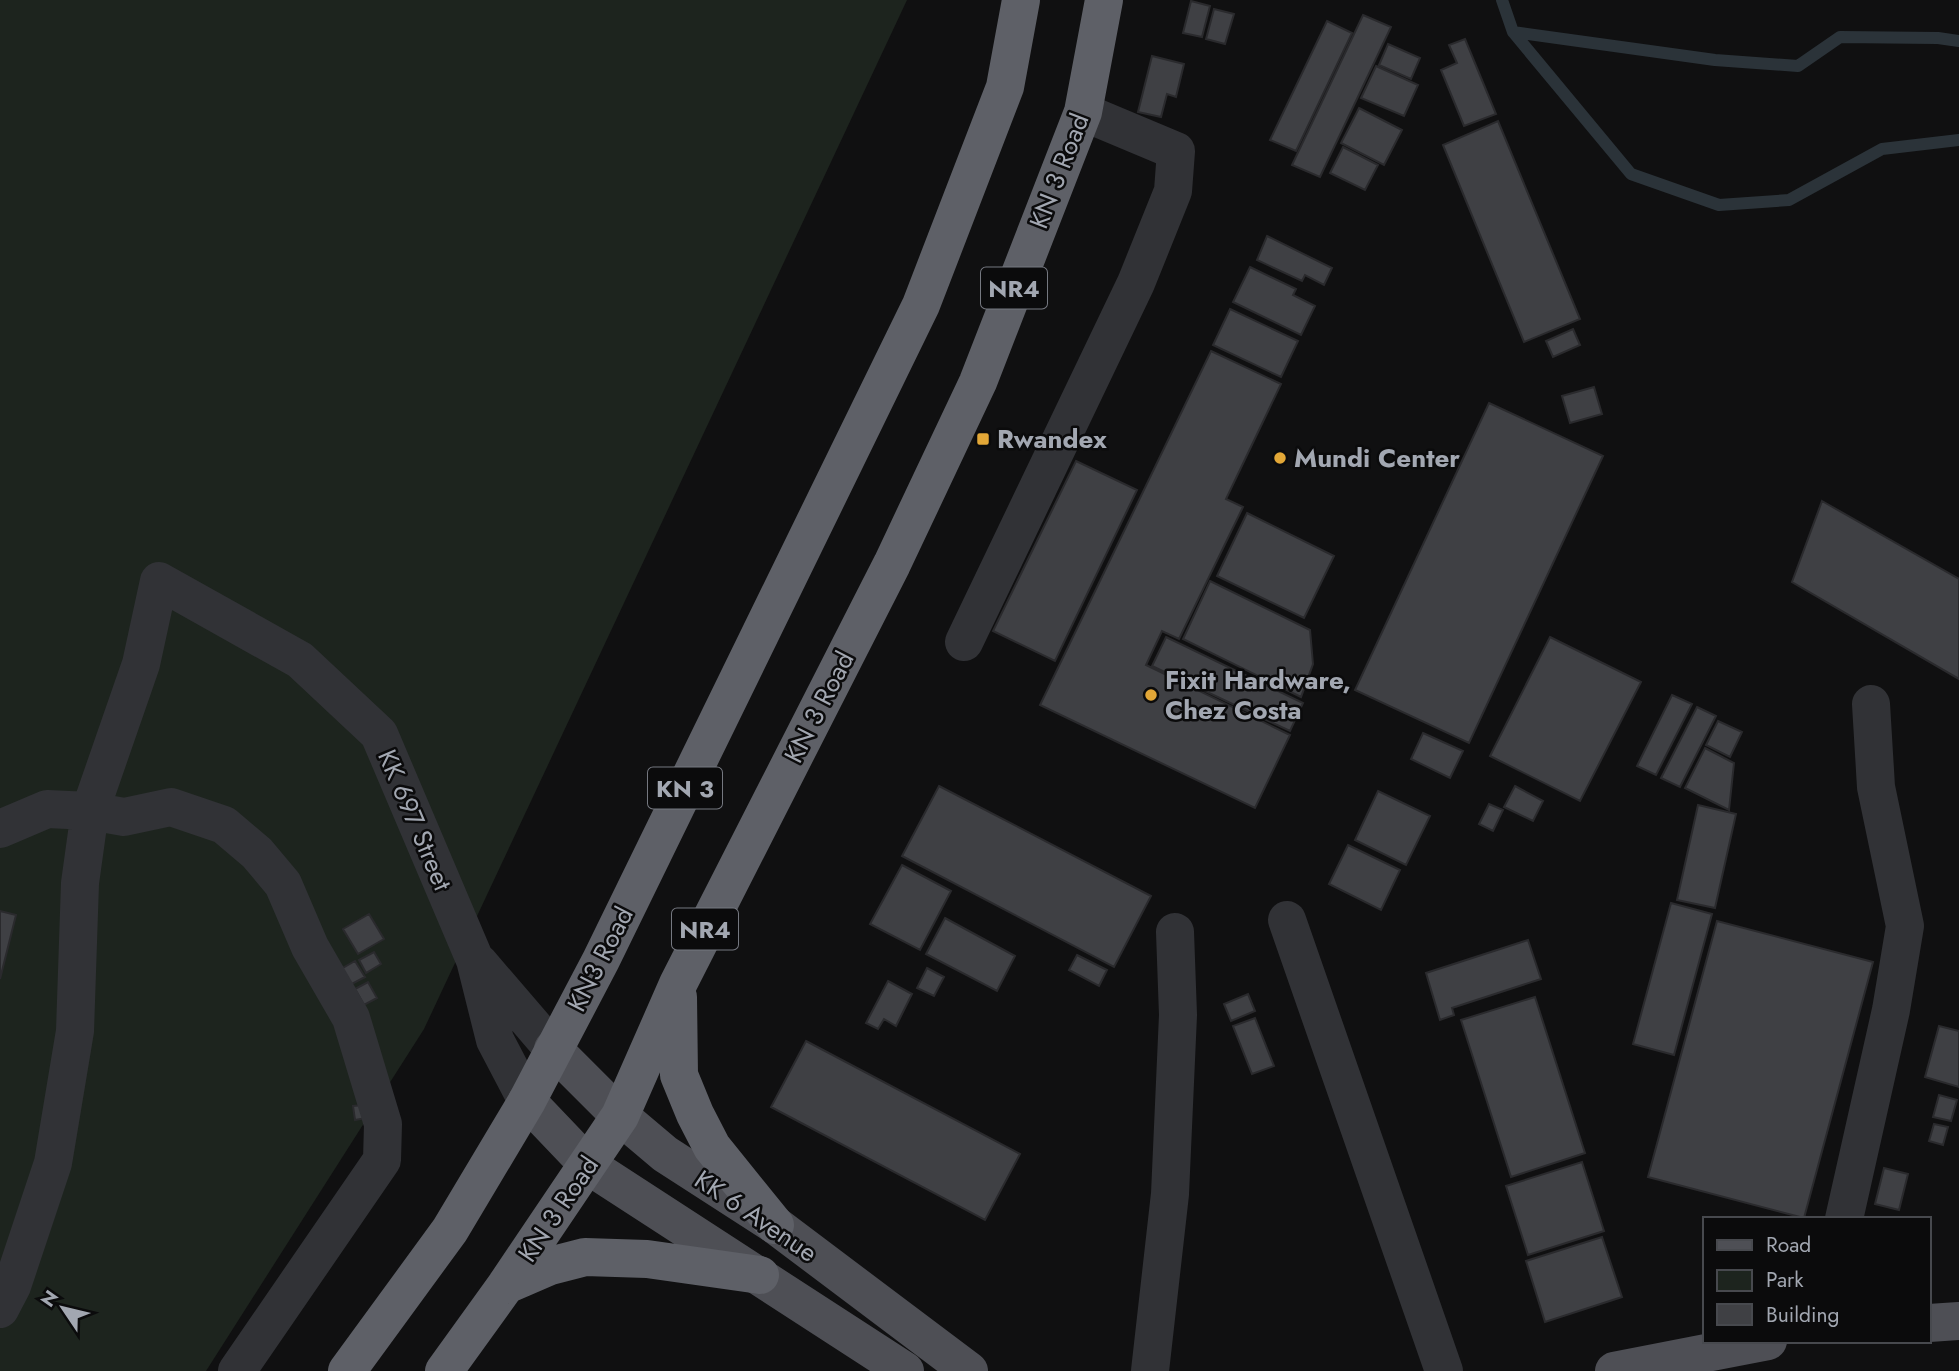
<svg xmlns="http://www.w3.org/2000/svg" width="1959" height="1371" font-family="Jost,sans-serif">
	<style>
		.green { fill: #1d241e }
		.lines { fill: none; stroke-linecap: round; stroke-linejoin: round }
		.stream { stroke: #2b3339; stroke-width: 12 }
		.building { fill: #3f4044; stroke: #2a2a2d; stroke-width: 2 }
		.minor { stroke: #313236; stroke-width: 38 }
		.major { stroke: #4e4f55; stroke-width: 38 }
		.highway { stroke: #5e6067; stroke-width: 38 }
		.poi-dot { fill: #e2a737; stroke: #0b0b0c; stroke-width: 2.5 }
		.labels { text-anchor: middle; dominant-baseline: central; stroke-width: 5; stroke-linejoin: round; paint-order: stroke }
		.shield { fill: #0b0b0c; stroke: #757880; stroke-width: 2 }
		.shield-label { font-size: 24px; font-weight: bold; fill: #a2a7b1 }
		.street-label { font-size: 26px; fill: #a2a7b1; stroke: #0b0b0c }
		.poi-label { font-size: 26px; font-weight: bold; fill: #a2a7b1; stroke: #0b0b0c; text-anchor: start }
	</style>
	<rect width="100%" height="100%" fill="#101011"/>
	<path class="green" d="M 0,0 L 907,0 L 424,1029 L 206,1371 L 0,1371 Z"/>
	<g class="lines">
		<path class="stream" d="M 1502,0 L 1513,32 L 1715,60 L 1798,66 L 1840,37 L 1938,38 L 1959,41
			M 1513,32 L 1631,174 L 1719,205 L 1789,200 L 1882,149 L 1959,140"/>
	</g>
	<path class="building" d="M 1191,1 L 1210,6 L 1202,37 L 1183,33 Z
		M 1214,9 L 1234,14 L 1225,44 L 1206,39 Z
		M 1363,15 L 1391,27 L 1320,177 L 1292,165 Z
		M 1327,21 L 1352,33 L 1296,151 L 1270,140 Z
		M 1465,39 L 1496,114 L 1464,126 L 1441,70 L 1457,63 L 1449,45 Z
		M 1388,44 L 1420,58 L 1411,79 L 1379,65 Z
		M 1152,56 L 1184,64 L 1176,97 L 1167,94 L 1161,117 L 1138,112 Z
		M 1376,66 L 1418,85 L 1404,116 L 1361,98 Z
		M 1359,108 L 1402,130 L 1384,165 L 1341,143 Z
		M 1498,121 L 1580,319 L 1524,342 L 1443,145 Z
		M 1343,147 L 1378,165 L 1365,190 L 1330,173 Z
		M 1267,236 L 1332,268 L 1324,285 L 1305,275 L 1302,281 L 1257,260 Z
		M 1250,267 L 1296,289 L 1293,295 L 1315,306 L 1301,335 L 1233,302 Z
		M 1230,309 L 1298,341 L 1281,377 L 1213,345 Z
		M 1573,329 L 1580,345 L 1553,357 L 1546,341 Z
		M 1211,351 L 1281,384 L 1226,499 L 1243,507 L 1179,639 L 1162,631 L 1146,665 L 1290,735 L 1255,808 L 1040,705 Z
		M 1594,387 L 1602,414 L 1570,423 L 1562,396 Z
		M 1489,403 L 1603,456 L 1469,743 L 1355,690 Z
		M 1076,461 L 1137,490 L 1055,661 L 993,631 Z
		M 1822,501 L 1959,579 L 1959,679 L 1792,582 Z
		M 1247,513 L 1334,556 L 1304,618 L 1217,576 Z
		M 1210,581 L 1310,630 L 1313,664 L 1301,697 L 1183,639 Z
		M 1166,637 L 1303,703 L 1290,731 L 1152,666 Z
		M 1550,637 L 1641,682 L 1580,801 L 1490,756 Z
		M 1672,695 L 1692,704 L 1656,775 L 1637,766 Z
		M 1697,707 L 1716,716 L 1680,787 L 1661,778 Z
		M 1718,721 L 1742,732 L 1730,757 L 1706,745 Z
		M 1423,733 L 1463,751 L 1450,778 L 1411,759 Z
		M 1705,748 L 1734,763 L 1729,810 L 1685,788 Z
		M 939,786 L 1151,896 L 1114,967 L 902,856 Z
		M 1515,786 L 1543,801 L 1533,821 L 1504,807 Z
		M 1378,791 L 1430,816 L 1406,865 L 1355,840 Z
		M 1489,804 L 1503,810 L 1493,831 L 1479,824 Z
		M 1698,805 L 1736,814 L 1715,908 L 1677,900 Z
		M 1348,845 L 1400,870 L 1381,910 L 1329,884 Z
		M 902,865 L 951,891 L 920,950 L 870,924 Z
		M 1671,903 L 1712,914 L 1674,1055 L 1633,1044 Z
		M 0,911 L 16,915 L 0,979 Z
		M 369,914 L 384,939 L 358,954 L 343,929 Z
		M 945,918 L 1015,956 L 997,991 L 926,954 Z
		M 1717,921 L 1873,962 L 1804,1218 L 1648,1177 Z
		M 1528,940 L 1541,979 L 1452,1008 L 1454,1015 L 1440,1020 L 1426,973 Z
		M 374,952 L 381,964 L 366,973 L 359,960 Z
		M 1077,955 L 1107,970 L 1099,986 L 1069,970 Z
		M 355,961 L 365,977 L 350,985 L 341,969 Z
		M 927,968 L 944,977 L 934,996 L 917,988 Z
		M 888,981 L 912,994 L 896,1026 L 884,1019 L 878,1029 L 866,1023 Z
		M 368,982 L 377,998 L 364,1005 L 355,989 Z
		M 1248,994 L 1255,1011 L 1231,1021 L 1224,1004 Z
		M 1535,997 L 1585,1153 L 1511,1177 L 1461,1020 Z
		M 1255,1018 L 1274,1066 L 1252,1074 L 1233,1026 Z
		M 1939,1026 L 1959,1031 L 1959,1087 L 1925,1077 Z
		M 806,1041 L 1020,1154 L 985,1220 L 771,1107 Z
		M 1939,1095 L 1957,1100 L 1951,1121 L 1933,1117 Z
		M 363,1105 L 366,1118 L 355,1120 L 353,1106 Z
		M 1934,1124 L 1948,1127 L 1943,1145 L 1929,1141 Z
		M 1582,1162 L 1604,1231 L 1528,1255 L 1506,1186 Z
		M 1884,1168 L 1908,1174 L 1899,1210 L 1875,1204 Z
		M 1602,1237 L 1622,1297 L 1545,1322 L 1526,1261 Z"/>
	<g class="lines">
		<path class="minor" d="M 964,642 L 1136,283 L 1173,191 L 1176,151 L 1083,112
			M 0,829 L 47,809 L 90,811 L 124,817 L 171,807 L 224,825 L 257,853 L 283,884 L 310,947 L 351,1018 L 383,1124 L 382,1160 L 237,1371
			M 1287,920 L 1444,1371
			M 479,963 L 553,1049
			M 1844,1219 L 1891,1010 L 1905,926 L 1876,787 L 1871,704
			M 0,1309 L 12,1286 L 53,1163 L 75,1031 L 80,883 L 90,811 L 141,664 L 159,581 L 300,660 L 379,734 L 475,960 L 495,1040 L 527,1101
			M 1150,1371 L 1170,1194 L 1178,1015 L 1175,932"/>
		<path class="major" d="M 553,1049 L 620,1116 L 665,1154 L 775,1225 L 969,1371
			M 527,1101 L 589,1166 L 905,1371
			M 1929,1323 L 1959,1321
			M 1614,1371 L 1768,1341"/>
		<path class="highway" d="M 678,997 L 679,1075 L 695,1114 L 712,1147 L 775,1225
			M 506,1285 L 550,1266 L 585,1257 L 647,1259 L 760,1275
			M 347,1371 L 450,1230 L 527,1101 L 601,960 L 921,305 L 1005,87 L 1021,0
			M 444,1371 L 506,1285 L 620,1116 L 678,984 L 892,564 L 978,382 L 1083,112 L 1104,0"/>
	</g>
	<g class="poi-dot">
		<rect x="976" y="432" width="14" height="14" rx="3.5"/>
		<circle cx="1280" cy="458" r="7"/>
		<circle cx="1151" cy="695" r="7"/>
	</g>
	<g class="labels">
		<g class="shield">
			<rect x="981" y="267.5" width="66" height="41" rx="5"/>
			<rect x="648" y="767.5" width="74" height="41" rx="5"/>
			<rect x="672" y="908.5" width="66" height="41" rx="5"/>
		</g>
		<g class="shield-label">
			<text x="1014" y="288">NR4</text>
			<text x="685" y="788">KN 3</text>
			<text x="705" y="929">NR4</text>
		</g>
		<g class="street-label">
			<text transform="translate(1059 171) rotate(-69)">KN 3 Road</text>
			<text transform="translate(819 707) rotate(-63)">KN 3 Road</text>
			<text transform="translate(415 820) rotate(67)">KK 697 Street</text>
			<text transform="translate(600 959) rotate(-63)">KN3 Road</text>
			<text transform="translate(558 1209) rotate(-56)">KN 3 Road</text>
			<text transform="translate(756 1216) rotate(34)">KK 6 Avenue</text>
		</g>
		<g class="poi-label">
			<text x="997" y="439">Rwandex</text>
			<text x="1294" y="458">Mundi Center</text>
			<text x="1165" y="680">Fixit Hardware,<tspan x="1165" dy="30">Chez Costa</tspan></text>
		</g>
	</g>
	<rect x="1703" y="1217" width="228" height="126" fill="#0b0b0c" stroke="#47494e" stroke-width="2"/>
	<rect x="1717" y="1240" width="35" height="10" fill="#4e4f55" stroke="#47494e" stroke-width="2"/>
	<text x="1766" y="1252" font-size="21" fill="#a2a7b1">Road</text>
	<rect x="1717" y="1270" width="35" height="21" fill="#1d241e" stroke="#47494e" stroke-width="2"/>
	<text x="1766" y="1287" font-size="21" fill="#a2a7b1">Park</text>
	<rect x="1717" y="1304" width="35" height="21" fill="#3f4044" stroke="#47494e" stroke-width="2"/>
	<text x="1766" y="1322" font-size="21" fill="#a2a7b1">Building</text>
	<g transform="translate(63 1308) rotate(305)" stroke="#0b0b0c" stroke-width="5" paint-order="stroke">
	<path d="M0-5L12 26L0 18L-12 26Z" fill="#a2a7b1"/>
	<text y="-10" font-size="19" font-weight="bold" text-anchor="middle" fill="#a2a7b1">N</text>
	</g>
</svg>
